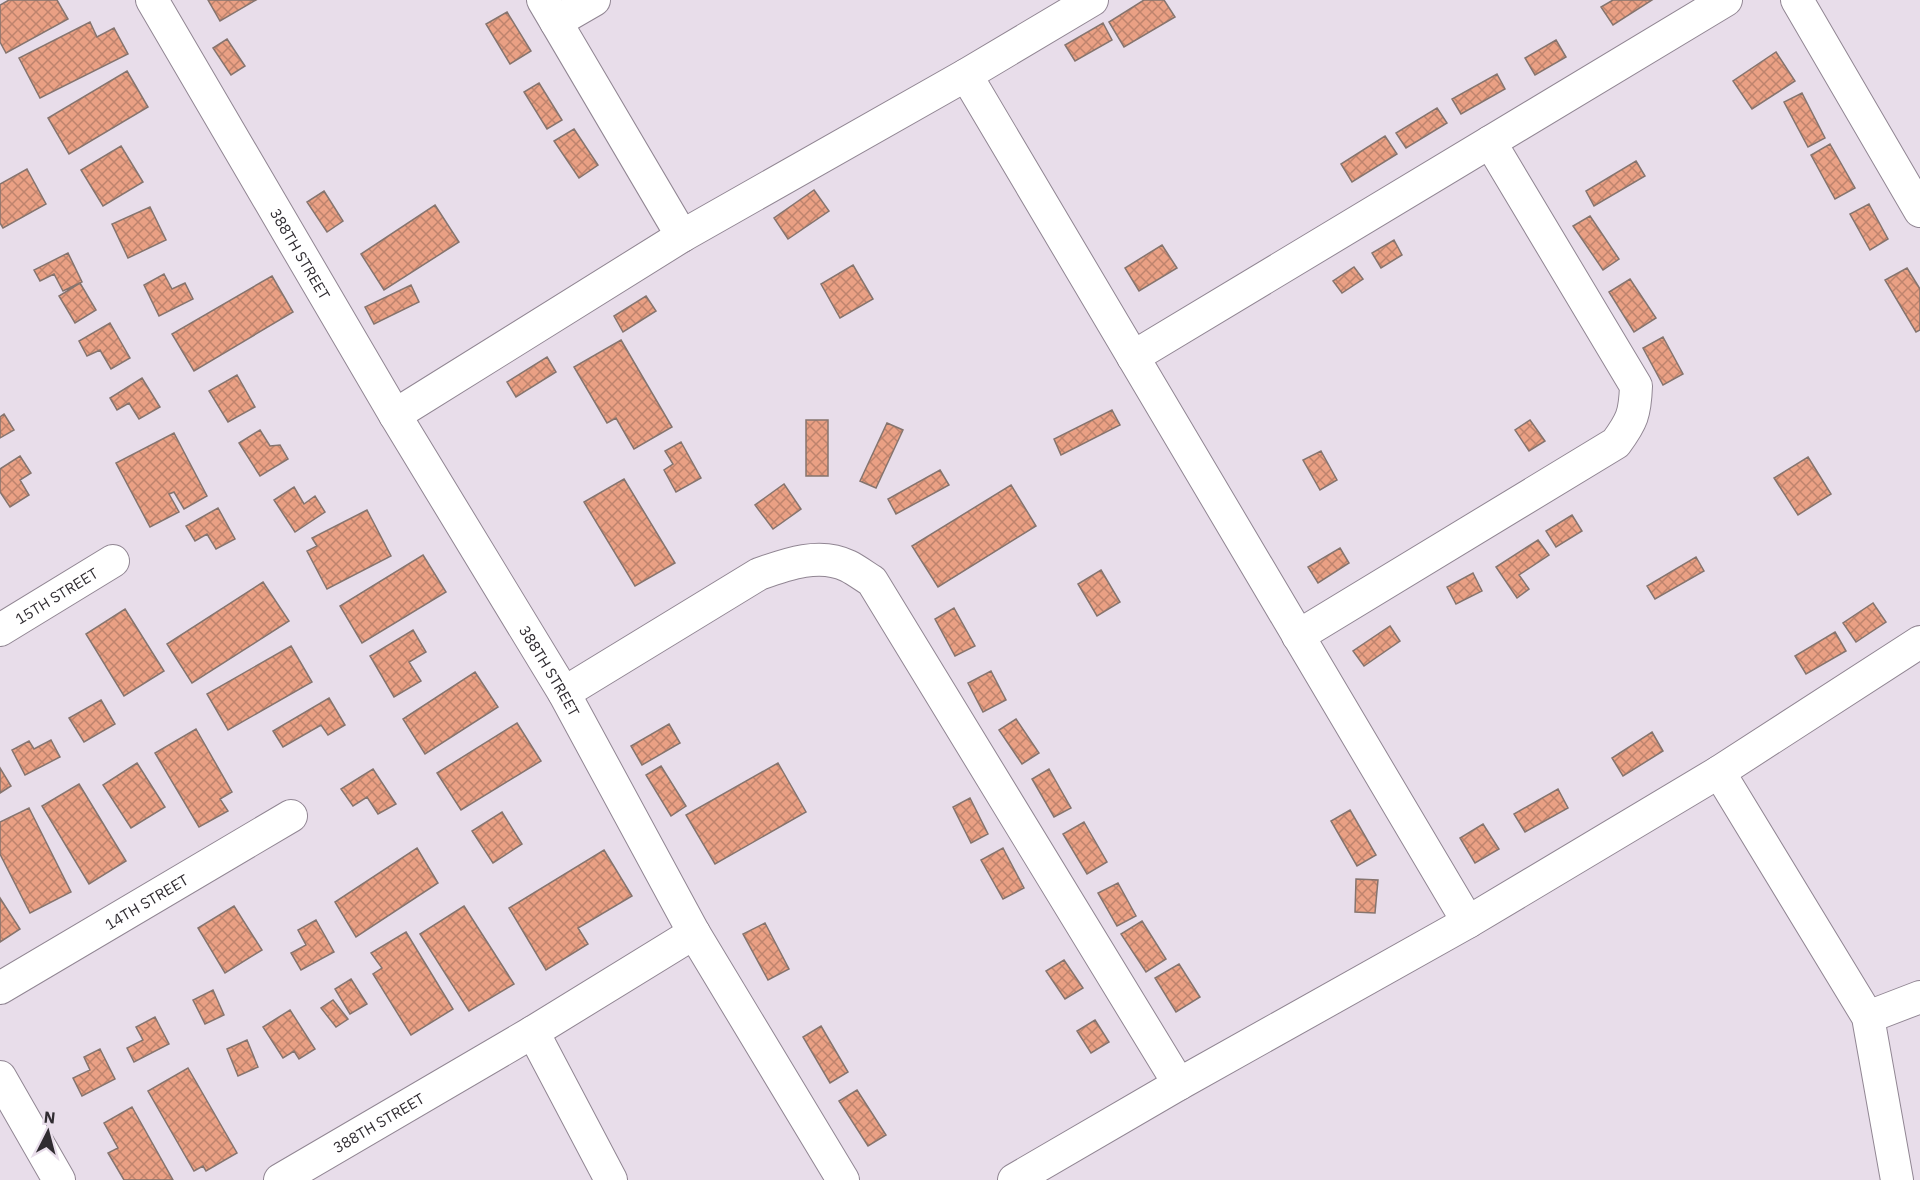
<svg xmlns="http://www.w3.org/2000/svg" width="1920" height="1180" font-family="'IBM Plex Sans',sans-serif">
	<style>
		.building { fill: url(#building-cross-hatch); stroke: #85746e; stroke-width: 1.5 }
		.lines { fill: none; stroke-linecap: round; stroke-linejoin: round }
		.street-casing { stroke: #918693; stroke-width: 34 }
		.street { stroke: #fff; stroke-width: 32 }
		.labels { text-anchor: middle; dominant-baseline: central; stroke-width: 5; stroke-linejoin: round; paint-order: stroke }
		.street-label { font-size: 15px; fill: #302c31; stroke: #e8ddea }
	</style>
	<defs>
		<pattern id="building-cross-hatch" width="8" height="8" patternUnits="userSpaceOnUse" patternTransform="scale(1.5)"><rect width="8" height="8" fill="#eaa084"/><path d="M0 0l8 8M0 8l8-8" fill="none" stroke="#be836d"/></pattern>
	</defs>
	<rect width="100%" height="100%" fill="#e8ddea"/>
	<path class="building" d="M 9,0 L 57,0 L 68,19 L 6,53 L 0,42 L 0,5 Z
		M 208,0 L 256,0 L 220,21 Z
		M 1144,0 L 1164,0 L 1175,17 L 1124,47 L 1109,22 Z
		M 1613,0 L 1652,0 L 1613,25 L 1601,7 Z
		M 507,12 L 531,51 L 510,64 L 486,24 Z
		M 90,22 L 97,37 L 114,28 L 128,54 L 40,98 L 19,58 Z
		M 1103,23 L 1112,40 L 1075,61 L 1065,45 Z
		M 227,39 L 245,66 L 231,75 L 213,48 Z
		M 1556,40 L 1566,57 L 1535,75 L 1525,58 Z
		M 1776,52 L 1795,81 L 1752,109 L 1733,81 Z
		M 127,71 L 148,107 L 69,154 L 48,118 Z
		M 1497,74 L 1505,89 L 1461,114 L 1452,99 Z
		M 539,83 L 562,120 L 547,129 L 524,92 Z
		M 1802,93 L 1825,138 L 1808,147 L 1784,102 Z
		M 1437,108 L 1447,123 L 1406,148 L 1396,133 Z
		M 574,129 L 598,165 L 579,178 L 554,141 Z
		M 1385,136 L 1397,154 L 1352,182 L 1341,164 Z
		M 1830,144 L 1855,188 L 1835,199 L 1811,155 Z
		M 121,146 L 143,182 L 103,206 L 81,170 Z
		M 1636,161 L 1645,176 L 1594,206 L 1586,191 Z
		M 27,169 L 46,204 L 3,228 L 0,223 L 0,184 Z
		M 814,190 L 829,211 L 788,239 L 774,218 Z
		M 324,191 L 343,221 L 327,232 L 307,202 Z
		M 1869,204 L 1888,239 L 1870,250 L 1850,214 Z
		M 435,205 L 459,242 L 384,290 L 361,254 Z
		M 150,207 L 166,240 L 128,258 L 112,224 Z
		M 1590,216 L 1619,259 L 1603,270 L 1573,226 Z
		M 1394,240 L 1402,255 L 1381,268 L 1372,253 Z
		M 1162,245 L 1177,268 L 1139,291 L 1125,268 Z
		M 68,253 L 82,282 L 63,291 L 54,274 L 40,281 L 34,270 Z
		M 853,265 L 873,299 L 840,318 L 821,284 Z
		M 1354,267 L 1363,279 L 1342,293 L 1333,281 Z
		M 1907,268 L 1920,289 L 1920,330 L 1916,332 L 1885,280 Z
		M 164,274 L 172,289 L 185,283 L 193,299 L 159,316 L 144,285 Z
		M 272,276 L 293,312 L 194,371 L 172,334 Z
		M 1630,279 L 1656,318 L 1634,332 L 1609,292 Z
		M 80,283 L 96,310 L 75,323 L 59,296 Z
		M 411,285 L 419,302 L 374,324 L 365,307 Z
		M 646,296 L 656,311 L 623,332 L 614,316 Z
		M 110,323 L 130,358 L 111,369 L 100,350 L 87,356 L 79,341 Z
		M 1663,337 L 1683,374 L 1663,385 L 1643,348 Z
		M 621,340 L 672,427 L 634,449 L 616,418 L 607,423 L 574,367 Z
		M 547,357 L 556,372 L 516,397 L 507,382 Z
		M 237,375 L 255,407 L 228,422 L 209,391 Z
		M 142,378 L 160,407 L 139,419 L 129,403 L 117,410 L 110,398 Z
		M 1112,410 L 1120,425 L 1061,455 L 1054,439 Z
		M 4,414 L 14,430 L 0,438 L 0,417 Z
		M 806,420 L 828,420 L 828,476 L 806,476 Z
		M 1530,420 L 1545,441 L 1529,451 L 1515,430 Z
		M 887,423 L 903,430 L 876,488 L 860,481 Z
		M 260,430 L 270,446 L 280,445 L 288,459 L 260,476 L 239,443 Z
		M 174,433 L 207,496 L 184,509 L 174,492 L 169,494 L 179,512 L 150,527 L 116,463 Z
		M 681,442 L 701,478 L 676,492 L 664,470 L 673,464 L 665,451 Z
		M 1321,451 L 1337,480 L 1320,490 L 1303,460 Z
		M 20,456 L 31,473 L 20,480 L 29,495 L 10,507 L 0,492 L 0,469 Z
		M 1808,457 L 1831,494 L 1798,515 L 1774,478 Z
		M 940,470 L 949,485 L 896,514 L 888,499 Z
		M 624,479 L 675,563 L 635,586 L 584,502 Z
		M 784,484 L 801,509 L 773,529 L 755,505 Z
		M 1011,485 L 1036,526 L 938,587 L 912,546 Z
		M 294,487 L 304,504 L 315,496 L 325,512 L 295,532 L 274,500 Z
		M 218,508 L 235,539 L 216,549 L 207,534 L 195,541 L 186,526 Z
		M 367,510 L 391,556 L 327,589 L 307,551 L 317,546 L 312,538 Z
		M 1572,515 L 1582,531 L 1556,547 L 1546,531 Z
		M 1538,540 L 1549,555 L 1519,575 L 1529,589 L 1517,598 L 1496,567 Z
		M 1340,548 L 1349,563 L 1318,583 L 1308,567 Z
		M 423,555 L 446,592 L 362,643 L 340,606 Z
		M 1696,557 L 1704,571 L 1655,599 L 1647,586 Z
		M 1101,570 L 1120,602 L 1097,616 L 1078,584 Z
		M 1473,573 L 1482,591 L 1456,604 L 1447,587 Z
		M 263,582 L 289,621 L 192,683 L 167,644 Z
		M 1873,603 L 1886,622 L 1856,642 L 1843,623 Z
		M 954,608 L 975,646 L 955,656 L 935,619 Z
		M 125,609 L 164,671 L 124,696 L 86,634 Z
		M 1390,626 L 1400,641 L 1364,666 L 1353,651 Z
		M 413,630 L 426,652 L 409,662 L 421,681 L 394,697 L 370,656 Z
		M 1835,632 L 1846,651 L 1806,674 L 1795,656 Z
		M 291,646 L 312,682 L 228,730 L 207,694 Z
		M 991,671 L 1006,700 L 983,712 L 968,683 Z
		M 475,672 L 498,707 L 425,754 L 403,719 Z
		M 329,698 L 345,725 L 328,735 L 321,725 L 283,747 L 273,731 Z
		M 101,700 L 115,724 L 84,742 L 69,718 Z
		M 1016,719 L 1039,753 L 1022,764 L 999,730 Z
		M 517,723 L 541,761 L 461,810 L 437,773 Z
		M 669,724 L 680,743 L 642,765 L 631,746 Z
		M 196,729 L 232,792 L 220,799 L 228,811 L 199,827 L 155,753 Z
		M 1652,732 L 1663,751 L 1623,776 L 1612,758 Z
		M 51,740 L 60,757 L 25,775 L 12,750 L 29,741 L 34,749 Z
		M 137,763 L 165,807 L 131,828 L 103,785 Z
		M 778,763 L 806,812 L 715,864 L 686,815 Z
		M 661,766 L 686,806 L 671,816 L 646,775 Z
		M 0,768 L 11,786 L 0,793 Z
		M 373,769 L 396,804 L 378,814 L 367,797 L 353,806 L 341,789 Z
		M 1049,769 L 1071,808 L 1054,817 L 1032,779 Z
		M 79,784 L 126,861 L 89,884 L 42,806 Z
		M 1558,789 L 1568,808 L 1525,832 L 1514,814 Z
		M 970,798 L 988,834 L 971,843 L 953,807 Z
		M 29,808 L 71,892 L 30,913 L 0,854 L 0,822 Z
		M 1350,810 L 1376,855 L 1357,866 L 1331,821 Z
		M 502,812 L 522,844 L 493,863 L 472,831 Z
		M 1084,822 L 1107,862 L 1087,874 L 1063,834 Z
		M 1483,824 L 1499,849 L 1475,863 L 1460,838 Z
		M 417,848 L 438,883 L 356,937 L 335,902 Z
		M 1003,848 L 1024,888 L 1003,899 L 981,860 Z
		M 604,850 L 632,896 L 578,928 L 588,944 L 546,970 L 509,908 Z
		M 1356,879 L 1378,880 L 1375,913 L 1355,912 Z
		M 1118,883 L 1136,916 L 1117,926 L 1098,893 Z
		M 0,898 L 20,929 L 0,942 Z
		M 234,906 L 262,950 L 225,973 L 198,928 Z
		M 464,906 L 514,984 L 469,1011 L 420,934 Z
		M 316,920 L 334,952 L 301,970 L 291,953 L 306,945 L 298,930 Z
		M 1142,921 L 1166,959 L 1146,972 L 1121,934 Z
		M 765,923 L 789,969 L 768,980 L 743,934 Z
		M 406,932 L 453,1009 L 411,1035 L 373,974 L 382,968 L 371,953 Z
		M 1064,960 L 1083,988 L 1065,999 L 1046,971 Z
		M 1179,964 L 1200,997 L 1176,1012 L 1155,978 Z
		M 351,979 L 367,1004 L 350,1014 L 335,989 Z
		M 213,990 L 224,1015 L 205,1024 L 193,1000 Z
		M 333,1000 L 348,1019 L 336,1027 L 321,1008 Z
		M 290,1010 L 315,1049 L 299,1059 L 294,1051 L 283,1058 L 263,1027 Z
		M 155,1017 L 169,1044 L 134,1062 L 127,1048 L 143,1040 L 136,1027 Z
		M 1095,1020 L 1109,1042 L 1091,1053 L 1077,1031 Z
		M 821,1026 L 848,1072 L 830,1083 L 803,1037 Z
		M 247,1040 L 258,1067 L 238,1076 L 227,1049 Z
		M 100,1049 L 115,1079 L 82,1096 L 73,1078 L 90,1070 L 84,1057 Z
		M 188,1068 L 237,1153 L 206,1171 L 203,1166 L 194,1171 L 148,1091 Z
		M 857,1090 L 886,1135 L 868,1146 L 839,1101 Z
		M 132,1107 L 173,1180 L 124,1180 L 108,1153 L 118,1148 L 104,1123 Z"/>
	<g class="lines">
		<g class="street-casing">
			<g id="street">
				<path id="s1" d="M 152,0 L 395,415 L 564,693 L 694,933 L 843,1180"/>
				<path d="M 543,0 L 682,236"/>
				<path d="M 1797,0 L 1920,211"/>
				<path d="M 556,22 L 594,0"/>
				<path d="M 966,75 L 1468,922"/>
				<path d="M 1133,357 L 1726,0"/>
				<path d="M 395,415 L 682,236 L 966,75 L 1092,0"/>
				<path id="s2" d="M 0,630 L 113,561"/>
				<path d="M 1298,636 L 1616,443 C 1632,421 1635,414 1636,386 L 1490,142"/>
				<path d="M 564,693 L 759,574 C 787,564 820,552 848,566 C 856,570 864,576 872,581 L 1179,1084"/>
				<path d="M 1719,772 L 1868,1017 L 1897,1180"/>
				<path id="s3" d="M 0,988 L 291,816"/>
				<path d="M 1868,1017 L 1920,997"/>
				<path d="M 533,1032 L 611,1180"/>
				<path d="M 0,1077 L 59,1180"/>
				<path id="s4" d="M 280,1180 L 533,1032 L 694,933"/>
				<path d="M 1014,1180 L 1179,1084 L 1468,922 L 1719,772 L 1920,642"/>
			</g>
		</g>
		<use href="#street" class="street"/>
	</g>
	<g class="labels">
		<g class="street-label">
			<text stroke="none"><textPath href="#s1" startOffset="294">388TH STREET</textPath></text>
			<text stroke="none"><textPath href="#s2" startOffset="66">15TH STREET</textPath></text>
			<text stroke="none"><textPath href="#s1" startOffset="780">388TH STREET</textPath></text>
			<text stroke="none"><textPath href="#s3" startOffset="170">14TH STREET</textPath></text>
			<text stroke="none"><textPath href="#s4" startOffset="114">388TH STREET</textPath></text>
		</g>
	</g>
	<g transform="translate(48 1132) rotate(6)" stroke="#e8ddea" stroke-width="4.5" paint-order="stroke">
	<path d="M0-4.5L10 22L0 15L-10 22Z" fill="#302c31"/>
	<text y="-9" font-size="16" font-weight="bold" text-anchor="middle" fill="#302c31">N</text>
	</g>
</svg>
